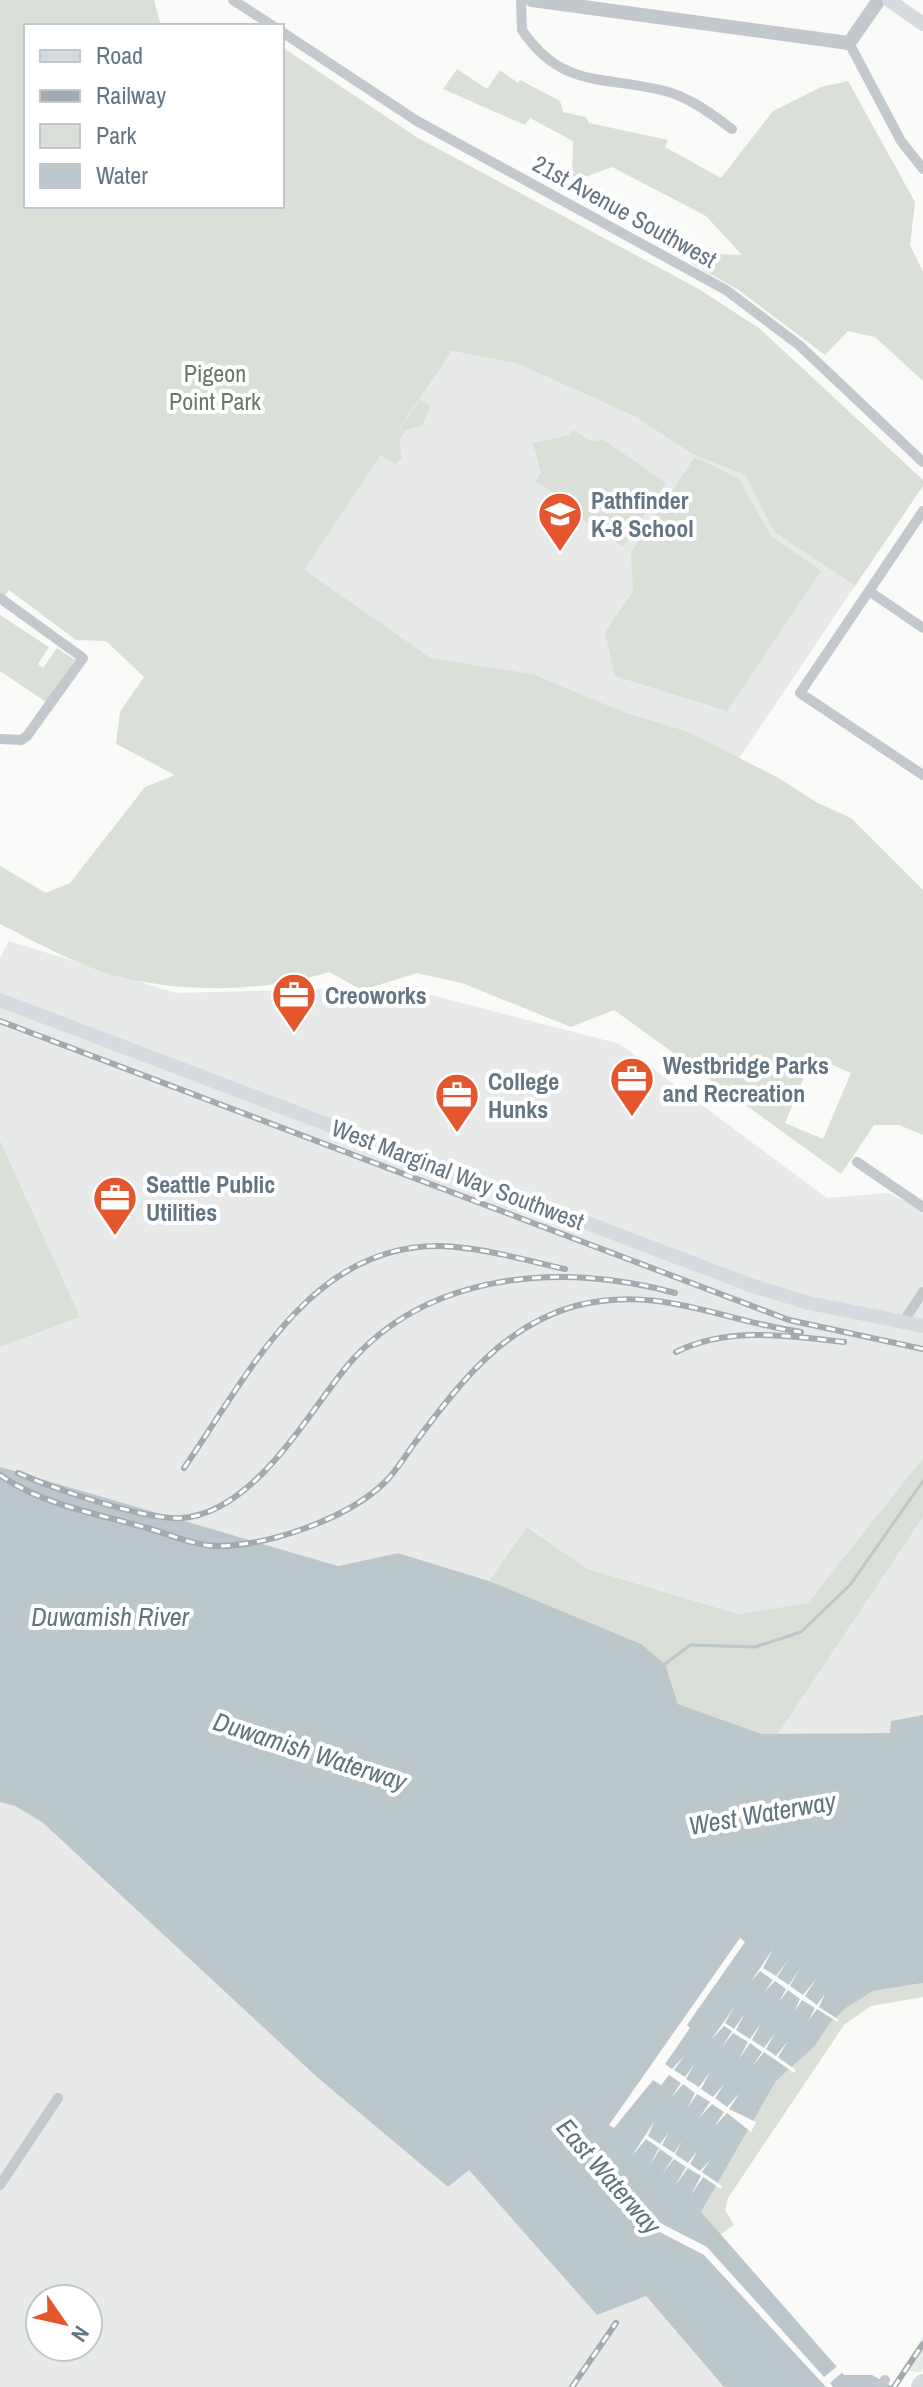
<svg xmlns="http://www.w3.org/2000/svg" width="923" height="2387" font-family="'Archivo Narrow',sans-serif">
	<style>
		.built { fill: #e8e9e9; fill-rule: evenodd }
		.green { fill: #dadfd7; fill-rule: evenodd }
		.water { fill: #bbc7cb }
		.pier { fill: #fafaf8 }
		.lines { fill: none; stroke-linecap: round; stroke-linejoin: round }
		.stream { stroke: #bbc7cb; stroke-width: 3 }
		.minor { stroke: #c3c8cc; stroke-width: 10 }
		.tertiary { stroke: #c3c8cc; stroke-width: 14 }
		.secondary { stroke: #d6dbdf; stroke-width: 14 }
		.motorway { stroke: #d6dbdf; stroke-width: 20 }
		.rail-casing { stroke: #a2aab0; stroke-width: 6 }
		.rail { stroke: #fff; stroke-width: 3; stroke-dasharray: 9; stroke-linecap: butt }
		.labels { text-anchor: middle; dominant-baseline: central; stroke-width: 8; stroke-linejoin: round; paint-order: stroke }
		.street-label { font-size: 24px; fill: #657683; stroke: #fff }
		.park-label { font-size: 24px; fill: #687a64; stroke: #fff }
		.poi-label { font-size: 24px; font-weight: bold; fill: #657683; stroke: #fff; text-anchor: start }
		.water-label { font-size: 26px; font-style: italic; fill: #60757c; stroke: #fff }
	</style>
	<rect width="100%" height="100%" fill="#fafaf8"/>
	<path class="built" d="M 452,351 L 516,363 L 634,416 L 694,455 L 745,475 L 774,532 L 855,586 L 738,760 L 686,731 L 626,713 L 533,674 L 431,658 L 303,570 Z
		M 9,941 L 176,993 L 323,989 L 427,994 L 620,1044 L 827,1198 L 888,1193 L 923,1210 L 923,1458 L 809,1603 L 738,1614 L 588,1569 L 528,1527 L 489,1581 L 398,1553 L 338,1566 L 272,1547 L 0,1511 L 0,1347 L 80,1317 L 0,1140 L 0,958 Z
		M 923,1517 L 923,1715 L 891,1721 L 890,1733 L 778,1734 Z
		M 0,1802 L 15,1806 L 42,1822 L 318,2078 L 448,2187 L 469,2170 L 597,2315 L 645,2295 L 724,2387 L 0,2387 ZM 40,2299 L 88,2299 L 88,2347 L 40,2347 Z
		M 923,2337 L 923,2368 L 921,2372 L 901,2370 Z"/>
	<path class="green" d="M 0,0 L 154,0 L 161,26 L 26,26 L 26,206 L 282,206 L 282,47 L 418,138 L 697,288 L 759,328 L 923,480 L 923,486 L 855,586 L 774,532 L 745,475 L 694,455 L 634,416 L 516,363 L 452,351 L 386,448 L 420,400 L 430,406 L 423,425 L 406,430 L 399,440 L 402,458 L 395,464 L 381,455 L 304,570 L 431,658 L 533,674 L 626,713 L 686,731 L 777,777 L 816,802 L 851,818 L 923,890 L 923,1135 L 899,1125 L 874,1125 L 841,1174 L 614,1010 L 571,1027 L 462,983 L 417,973 L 362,990 L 329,972 C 263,992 192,993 124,978 C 84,969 36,942 0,924 L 0,866 L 46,893 L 70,883 L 145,787 L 175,775 L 116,744 L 120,712 L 144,677 L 106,641 L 76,640 L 9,590 L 0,602 ZM 813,1056 L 851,1073 L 823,1139 L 785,1123 Z
		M 457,69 L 487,89 L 500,70 L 518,83 L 520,80 L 560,101 L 563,112 L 586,117 L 589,123 L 668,140 L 665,147 L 721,178 L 773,111 L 821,87 L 848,81 L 915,202 L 910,245 L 923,272 L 923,381 L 875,337 L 848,331 L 825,355 L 737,289 L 691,263 L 698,253 L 742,255 L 706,216 L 612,167 L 572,182 L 573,141 L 530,118 L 525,125 L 443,89 Z
		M 573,430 L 590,441 L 604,440 L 666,483 L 623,547 L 570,511 L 573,505 L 535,481 L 541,473 L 533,443 L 570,435 Z
		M 695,457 L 739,479 L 771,536 L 821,571 L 727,711 L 615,676 L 605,632 L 633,591 L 631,553 Z
		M 0,615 L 49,647 L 38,664 L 43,668 L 57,648 L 75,660 L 46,702 L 0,671 Z
		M 0,1140 L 80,1317 L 0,1347 Z
		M 923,1458 L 923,1517 L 778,1734 L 762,1734 L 678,1704 L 665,1664 L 489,1581 L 527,1527 L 588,1569 L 738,1614 L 808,1603 Z
		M 923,1983 L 923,1997 L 871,2006 L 844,2025 L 728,2198 L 725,2210 L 734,2225 L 719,2235 L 701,2212 L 776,2081 L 814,2047 L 830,2023 L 847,2006 L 873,1991 Z"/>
	<path class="water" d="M 0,1467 L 338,1566 L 398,1553 L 489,1581 L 641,1644 L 665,1664 L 678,1704 L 762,1734 L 890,1733 L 891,1721 L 923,1715 L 923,1983 L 873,1991 L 847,2007 L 830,2023 L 814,2047 L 776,2081 L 701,2212 L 844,2375 L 872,2375 L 893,2387 L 724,2387 L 646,2296 L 597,2315 L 469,2170 L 448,2187 L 318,2078 L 42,1822 L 15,1806 L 0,1802 Z"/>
	<path class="pier" d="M 740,1938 L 745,1942 L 687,2025 L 690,2028 L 665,2064 L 672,2069 L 685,2055 L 674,2070 L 685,2077 L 695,2063 L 686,2079 L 699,2087 L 710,2072 L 701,2089 L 713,2097 L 725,2083 L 715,2098 L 727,2107 L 740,2093 L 729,2109 L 756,2122 L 751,2132 L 727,2113 L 714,2127 L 724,2112 L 712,2104 L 699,2118 L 710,2102 L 697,2094 L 687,2109 L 695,2093 L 683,2084 L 671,2098 L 681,2083 L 669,2075 L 661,2085 L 653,2080 L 614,2128 L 609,2125 Z
		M 773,1949 L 763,1968 L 776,1976 L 789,1959 L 777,1977 L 789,1985 L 801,1967 L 790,1986 L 803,1995 L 817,1978 L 805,1996 L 817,2005 L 825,1994 L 819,2007 L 839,2020 L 837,2022 L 817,2009 L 808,2021 L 815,2008 L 802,2000 L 794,2012 L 800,1999 L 788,1990 L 779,2002 L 786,1989 L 775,1981 L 764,1992 L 773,1980 L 760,1971 L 750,1983 Z
		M 735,2006 L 725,2023 L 734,2029 L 745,2013 L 736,2030 L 750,2039 L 761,2023 L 752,2040 L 764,2048 L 775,2033 L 766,2049 L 776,2056 L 788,2041 L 778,2057 L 796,2070 L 794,2073 L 764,2052 L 752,2067 L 762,2052 L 750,2043 L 739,2059 L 748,2042 L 733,2033 L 722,2047 L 732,2031 L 724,2026 L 711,2040 Z
		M 654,2122 L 648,2136 L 660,2144 L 669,2132 L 662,2145 L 674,2153 L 682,2141 L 675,2154 L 688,2163 L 698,2150 L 690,2164 L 700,2171 L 710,2160 L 702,2172 L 722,2186 L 721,2189 L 703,2177 L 691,2195 L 701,2176 L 688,2168 L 675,2186 L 686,2167 L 674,2159 L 661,2176 L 673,2158 L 660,2149 L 648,2168 L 659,2148 L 646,2139 L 631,2157 Z
		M 631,2208 L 707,2247 L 824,2377 L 840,2364 L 845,2370 L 830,2383 L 833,2387 L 826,2387 L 704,2255 L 627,2215 Z"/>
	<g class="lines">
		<path class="stream" d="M 665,1664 L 690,1645 L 755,1647 L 801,1632 L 850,1585 L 923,1481"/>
		<path class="minor" d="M 233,0 L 273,26
			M 521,0 L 522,30 C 561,88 602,76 661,90 C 688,96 710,113 732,129
			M 282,32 L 417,121 L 726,290 L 799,345 L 923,462
			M 849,43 L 901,141 L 923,169
			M 923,511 L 800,693 L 923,775
			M 869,591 L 923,628
			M 0,598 L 83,658 L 27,736 L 21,740 L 0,739
			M 857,1162 L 923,1207
			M 903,1322 L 923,1292
			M 0,2185 L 58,2098
			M 880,2387 L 885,2380"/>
		<path class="tertiary" d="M 532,0 L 849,43 L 879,0"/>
		<path class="secondary" d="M 889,0 L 923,24
			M 0,1000 L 753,1286 L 809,1303 L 923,1326"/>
		<path class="motorway" d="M 921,2387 L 923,2384"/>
		<g class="rail-casing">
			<path id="rail" d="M 0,1021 L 789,1320 L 923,1349
				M 676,1352 C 729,1326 788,1336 844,1342
				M 184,1468 C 248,1376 309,1245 439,1246 C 481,1247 524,1260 565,1269
				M 18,1473 C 52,1488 147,1521 182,1518 C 255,1512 307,1414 348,1365 C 428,1271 564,1262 675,1293
				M 0,1475 C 42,1505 99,1514 147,1528 C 169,1534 195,1546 217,1546 C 268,1546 347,1519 384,1483 C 397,1471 406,1454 417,1440 C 461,1382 502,1327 575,1306 C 658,1284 722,1321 801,1332
				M 572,2387 L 616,2323
				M 894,2387 L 923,2344"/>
		</g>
		<use href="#rail" class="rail"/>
	</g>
	<defs>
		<g id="school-pin" transform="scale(2.3)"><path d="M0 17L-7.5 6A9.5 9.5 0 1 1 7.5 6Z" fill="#e4572e" stroke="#fff"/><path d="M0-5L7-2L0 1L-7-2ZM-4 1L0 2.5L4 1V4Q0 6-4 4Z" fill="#fff"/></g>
		<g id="office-pin" transform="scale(2.3)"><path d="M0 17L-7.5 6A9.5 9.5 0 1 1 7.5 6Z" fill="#e4572e" stroke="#fff"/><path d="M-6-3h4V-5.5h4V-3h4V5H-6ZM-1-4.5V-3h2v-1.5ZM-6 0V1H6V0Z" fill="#fff"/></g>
	</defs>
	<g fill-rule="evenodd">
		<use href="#school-pin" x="560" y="514"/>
		<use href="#office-pin" x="294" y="995"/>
		<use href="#office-pin" x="632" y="1079"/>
		<use href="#office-pin" x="457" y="1095"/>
		<use href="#office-pin" x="115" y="1198"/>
	</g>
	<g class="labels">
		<g class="street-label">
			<text transform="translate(625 211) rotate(29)">21st Avenue Southwest</text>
			<text transform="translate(458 1174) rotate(21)">West Marginal Way Southwest</text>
		</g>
		<g class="park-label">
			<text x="215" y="373">Pigeon<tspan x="215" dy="28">Point Park</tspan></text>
		</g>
		<g class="poi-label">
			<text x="591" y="500">Pathfinder<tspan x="591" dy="28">K-8 School</tspan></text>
			<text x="325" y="995">Creoworks</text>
			<text x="663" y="1065">Westbridge Parks<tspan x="663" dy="28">and Recreation</tspan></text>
			<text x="488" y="1081">College<tspan x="488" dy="28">Hunks</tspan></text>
			<text x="146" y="1184">Seattle Public<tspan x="146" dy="28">Utilities</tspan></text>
		</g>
		<g class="water-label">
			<text x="110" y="1616">Duwamish River</text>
			<text transform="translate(310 1751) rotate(18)">Duwamish Waterway</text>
			<text transform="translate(762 1813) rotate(-10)">West Waterway</text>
			<text transform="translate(609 2176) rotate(49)">East Waterway</text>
		</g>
	</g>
	<rect x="24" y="24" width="260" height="184" fill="#ffffff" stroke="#c1c8cd" stroke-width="2"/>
	<rect x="40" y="50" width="40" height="12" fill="#d6dbdf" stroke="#c1c8cd" stroke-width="2"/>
	<text x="96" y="64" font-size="24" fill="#657683">Road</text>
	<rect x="40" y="90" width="40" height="12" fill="#a2aab0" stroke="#c1c8cd" stroke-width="2"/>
	<text x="96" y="104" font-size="24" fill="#657683">Railway</text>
	<rect x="40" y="124" width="40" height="24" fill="#dadfd7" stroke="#c1c8cd" stroke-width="2"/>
	<text x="96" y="144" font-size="24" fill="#657683">Park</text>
	<rect x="40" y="164" width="40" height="24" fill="#bbc7cb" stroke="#c1c8cd" stroke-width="2"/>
	<text x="96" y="184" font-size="24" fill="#657683">Water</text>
	<g transform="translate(64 2323) rotate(124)"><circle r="38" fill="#ffffff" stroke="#c1c8cd" stroke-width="2"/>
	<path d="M0-6L14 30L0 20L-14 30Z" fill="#e4572e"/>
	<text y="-12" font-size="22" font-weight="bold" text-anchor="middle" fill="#657683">N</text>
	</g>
</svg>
